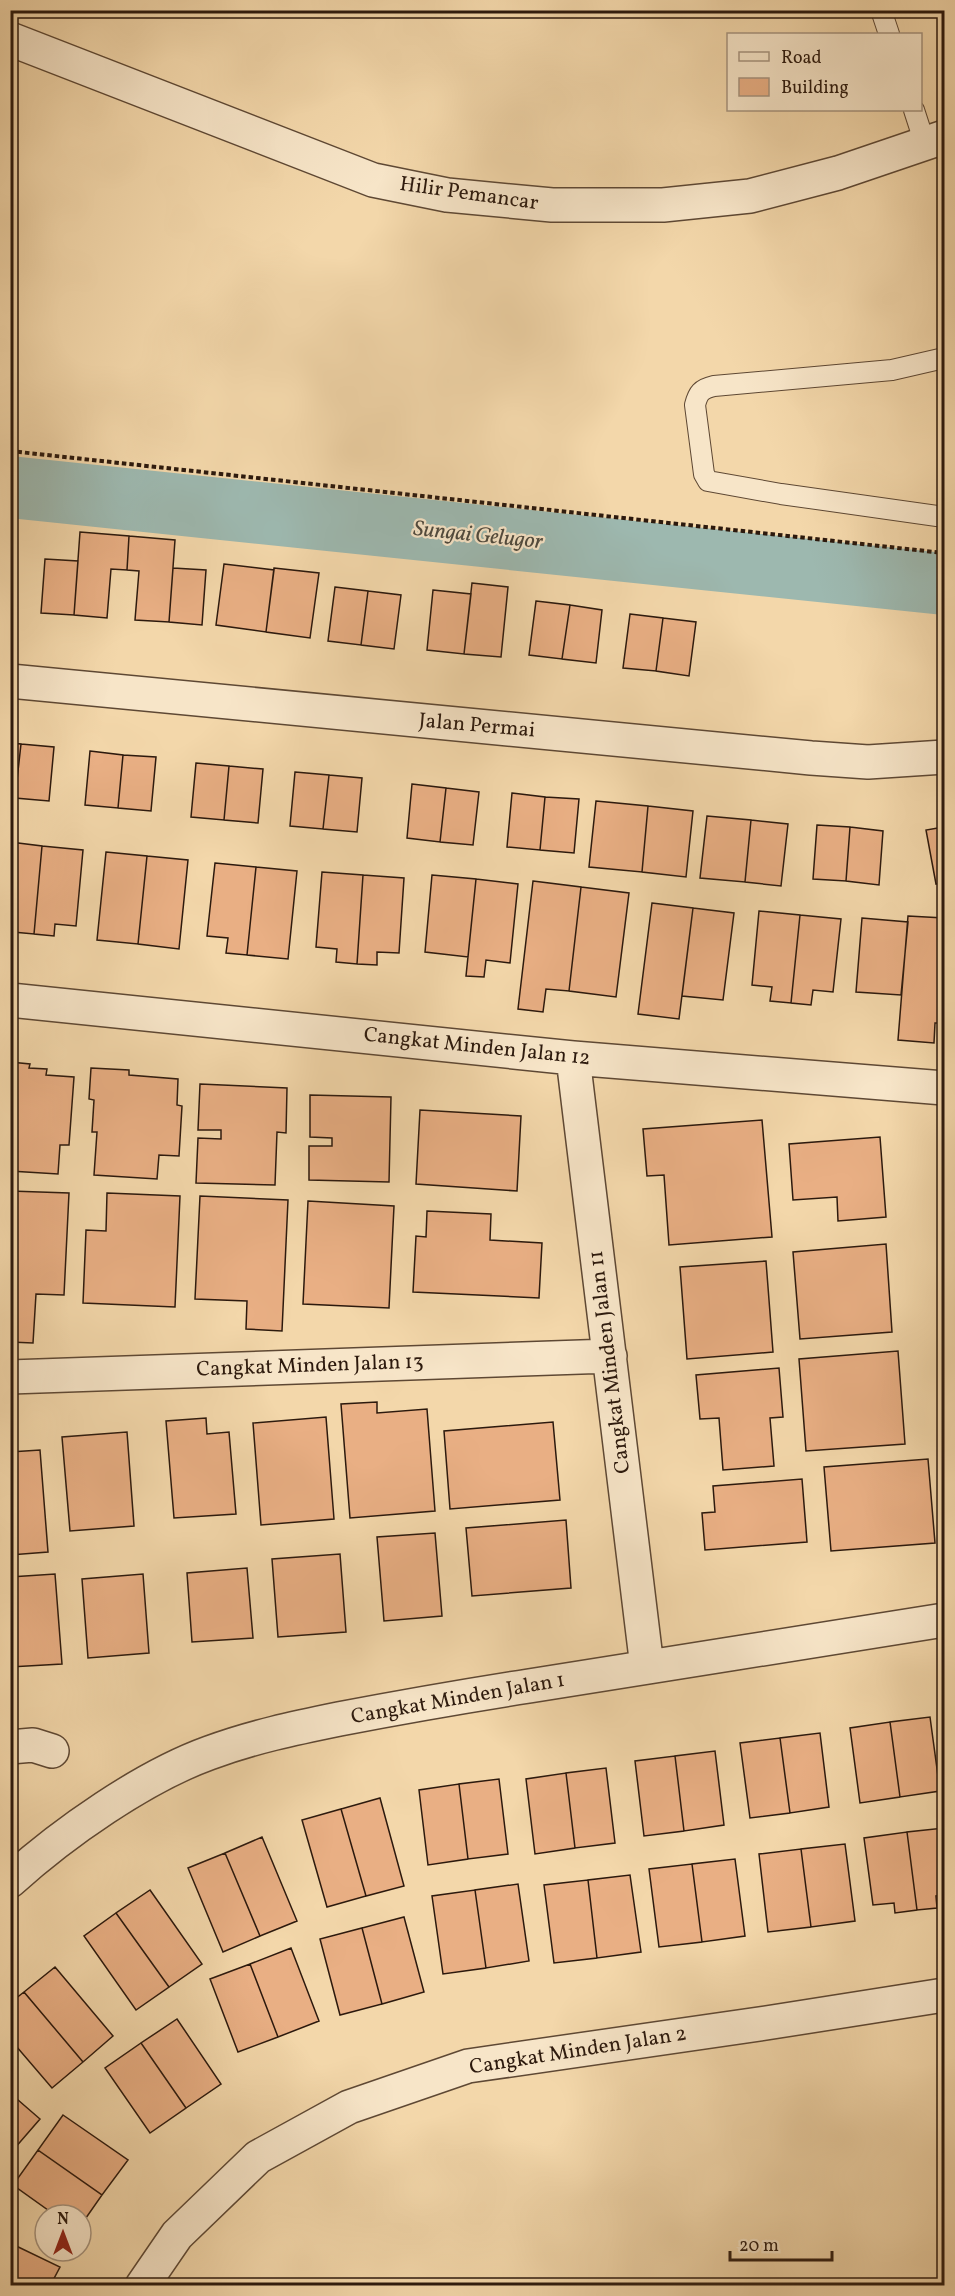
<svg xmlns="http://www.w3.org/2000/svg" width="955" height="2296" font-family="Vollkorn,serif">
	<style>
		.lines { fill: none; stroke-linecap: round; stroke-linejoin: round }
		.river { stroke: #9db8af; stroke-width: 62 }
		.building { fill: #e9af84; stroke: #2c190d; stroke-width: 1.5 }
		.service-casing { stroke: #5e4834; stroke-width: 22 }
		.minor-casing { stroke: #5e4834; stroke-width: 36 }
		.path { stroke: #2c190d; stroke-width: 4; stroke-dasharray: 4.5 3; stroke-linecap: butt }
		.service { stroke: #f7e5c8; stroke-width: 20 }
		.minor { stroke: #f7e5c8; stroke-width: 33 }
		.labels { text-anchor: middle; dominant-baseline: central; stroke-width: 4.5; stroke-linejoin: round; paint-order: stroke }
		.street-label { font-size: 21px; fill: #2c190d; stroke: #f7e5c8 }
		.water-label { font-size: 22px; font-style: italic; fill: #4e493e; stroke: #f7e5c8 }
	</style>
	<rect width="100%" height="100%" fill="#f3d7aa"/>
	<filter id="stains"><feTurbulence type="fractalNoise" baseFrequency=".00333" numOctaves="4"/><feColorMatrix values="0 0 0 0 .2 0 0 0 0 .09 0 0 0 0 .02 0 0 0 .5 -.17"/></filter>
	<radialGradient id="worn" r=".72"><stop offset=".6" stop-color="#630" stop-opacity="0"/><stop offset="1" stop-color="#630" stop-opacity=".3"/></radialGradient>
	<g class="lines">
		<path class="river" d="M 10,487 L 944,584"/>
	</g>
	<path class="building" d="M 80,532 L 129,536 L 127,570 L 111,569 L 107,618 L 74,615 Z
		M 129,536 L 175,540 L 169,622 L 135,620 L 139,571 L 127,570 Z
		M 45,559 L 78,561 L 74,615 L 41,613 Z
		M 224,564 L 274,570 L 266,632 L 216,625 Z
		M 173,568 L 206,570 L 202,625 L 169,622 Z
		M 274,568 L 319,573 L 310,638 L 266,632 Z
		M 472,583 L 508,587 L 501,657 L 464,654 Z
		M 335,587 L 368,591 L 361,645 L 328,641 Z
		M 433,590 L 471,594 L 464,654 L 427,650 Z
		M 368,591 L 401,595 L 394,649 L 361,645 Z
		M 536,601 L 570,605 L 562,659 L 529,655 Z
		M 570,605 L 602,610 L 596,663 L 562,659 Z
		M 630,614 L 663,618 L 656,671 L 623,668 Z
		M 663,618 L 696,622 L 689,676 L 656,671 Z
		M 10,743 L 21,744 L 15,798 L 10,798 Z
		M 21,744 L 54,747 L 49,801 L 15,798 Z
		M 90,751 L 123,755 L 118,808 L 85,805 Z
		M 123,755 L 156,757 L 151,811 L 118,808 Z
		M 196,763 L 229,766 L 224,820 L 191,817 Z
		M 229,766 L 263,769 L 258,823 L 224,820 Z
		M 295,772 L 329,775 L 323,829 L 290,826 Z
		M 329,775 L 362,778 L 357,832 L 323,829 Z
		M 412,784 L 446,788 L 440,842 L 407,838 Z
		M 446,788 L 479,792 L 473,845 L 440,842 Z
		M 512,793 L 545,797 L 540,850 L 507,847 Z
		M 545,797 L 579,799 L 574,853 L 540,850 Z
		M 596,801 L 648,806 L 642,872 L 589,867 Z
		M 648,806 L 693,811 L 686,877 L 642,872 Z
		M 707,816 L 751,820 L 745,882 L 700,878 Z
		M 751,820 L 788,824 L 781,886 L 745,882 Z
		M 817,825 L 850,827 L 846,881 L 813,879 Z
		M 850,827 L 883,831 L 879,885 L 846,881 Z
		M 944,827 L 944,882 L 936,884 L 926,830 Z
		M 10,842 L 42,846 L 34,934 L 13,932 L 14,918 L 10,918 Z
		M 42,846 L 83,850 L 76,926 L 55,924 L 54,936 L 34,934 Z
		M 106,852 L 147,856 L 138,944 L 97,940 Z
		M 147,856 L 188,860 L 179,949 L 138,944 Z
		M 215,863 L 256,867 L 247,955 L 226,953 L 228,938 L 207,936 Z
		M 256,867 L 297,871 L 288,959 L 247,955 Z
		M 322,872 L 363,875 L 357,964 L 336,962 L 337,949 L 316,947 Z
		M 363,875 L 404,878 L 399,953 L 377,952 L 377,965 L 357,964 Z
		M 432,875 L 476,879 L 468,957 L 425,952 Z
		M 476,879 L 518,884 L 510,963 L 486,960 L 484,977 L 466,976 Z
		M 533,881 L 581,887 L 569,991 L 546,989 L 543,1012 L 518,1009 Z
		M 581,887 L 629,893 L 616,997 L 569,991 Z
		M 652,903 L 693,908 L 679,1019 L 638,1014 Z
		M 693,908 L 734,913 L 723,1000 L 682,996 Z
		M 759,911 L 800,915 L 791,1003 L 770,1001 L 772,987 L 752,985 Z
		M 800,915 L 841,919 L 833,992 L 813,990 L 811,1005 L 791,1003 Z
		M 908,916 L 944,918 L 944,1023 L 935,1023 L 934,1043 L 898,1040 Z
		M 862,918 L 908,922 L 901,995 L 856,992 Z
		M 10,1062 L 30,1064 L 29,1068 L 47,1069 L 46,1075 L 74,1077 L 69,1145 L 60,1145 L 58,1174 L 10,1171 Z
		M 91,1068 L 129,1070 L 129,1075 L 178,1079 L 177,1105 L 182,1106 L 179,1156 L 159,1155 L 157,1179 L 94,1175 L 97,1132 L 92,1132 L 94,1100 L 89,1099 Z
		M 200,1084 L 287,1088 L 286,1133 L 277,1132 L 275,1185 L 196,1183 L 198,1138 L 221,1139 L 221,1130 L 198,1130 Z
		M 310,1095 L 391,1097 L 389,1182 L 309,1180 L 309,1146 L 332,1146 L 332,1138 L 310,1137 Z
		M 420,1110 L 521,1116 L 517,1191 L 416,1184 Z
		M 762,1120 L 772,1237 L 669,1245 L 664,1175 L 647,1176 L 643,1129 Z
		M 880,1137 L 886,1217 L 838,1221 L 837,1197 L 793,1200 L 789,1144 Z
		M 10,1191 L 69,1193 L 64,1295 L 36,1294 L 33,1343 L 10,1342 Z
		M 107,1193 L 180,1196 L 175,1307 L 83,1303 L 86,1230 L 106,1231 Z
		M 200,1196 L 288,1200 L 282,1331 L 246,1329 L 247,1301 L 195,1299 Z
		M 308,1201 L 394,1206 L 389,1308 L 303,1304 Z
		M 427,1211 L 491,1214 L 490,1240 L 542,1243 L 539,1298 L 413,1292 L 416,1236 L 426,1237 Z
		M 886,1244 L 892,1332 L 800,1339 L 793,1252 Z
		M 766,1261 L 773,1352 L 687,1359 L 680,1267 Z
		M 898,1351 L 905,1444 L 806,1451 L 799,1359 Z
		M 779,1368 L 783,1417 L 770,1418 L 774,1466 L 723,1470 L 719,1418 L 700,1419 L 696,1375 Z
		M 377,1402 L 377,1413 L 427,1409 L 435,1511 L 350,1518 L 341,1404 Z
		M 326,1417 L 334,1519 L 261,1525 L 253,1423 Z
		M 206,1418 L 207,1434 L 229,1432 L 236,1514 L 174,1518 L 166,1421 Z
		M 553,1422 L 560,1500 L 450,1509 L 444,1431 Z
		M 127,1432 L 134,1526 L 70,1531 L 62,1437 Z
		M 40,1450 L 48,1552 L 10,1555 L 10,1452 Z
		M 928,1459 L 935,1543 L 831,1551 L 824,1467 Z
		M 802,1479 L 807,1542 L 705,1550 L 702,1513 L 715,1512 L 713,1486 Z
		M 566,1520 L 571,1588 L 472,1596 L 466,1528 Z
		M 435,1533 L 442,1616 L 384,1621 L 377,1537 Z
		M 340,1554 L 346,1632 L 278,1637 L 272,1559 Z
		M 247,1568 L 253,1638 L 192,1642 L 187,1573 Z
		M 55,1574 L 62,1664 L 10,1667 L 10,1577 Z
		M 143,1574 L 149,1653 L 88,1658 L 82,1579 Z
		M 930,1717 L 940,1791 L 900,1797 L 890,1722 Z
		M 890,1722 L 900,1797 L 860,1803 L 850,1728 Z
		M 820,1733 L 829,1807 L 790,1813 L 780,1738 Z
		M 780,1738 L 790,1813 L 750,1818 L 740,1743 Z
		M 715,1751 L 724,1825 L 684,1831 L 675,1756 Z
		M 675,1756 L 684,1831 L 644,1836 L 635,1761 Z
		M 606,1768 L 615,1843 L 575,1848 L 566,1773 Z
		M 566,1773 L 575,1848 L 535,1854 L 526,1779 Z
		M 499,1779 L 508,1854 L 468,1859 L 459,1784 Z
		M 459,1784 L 468,1859 L 428,1865 L 419,1790 Z
		M 380,1798 L 404,1886 L 366,1896 L 341,1809 Z
		M 341,1809 L 366,1896 L 327,1907 L 302,1820 Z
		M 944,1828 L 944,1895 L 936,1896 L 937,1908 L 917,1910 L 907,1832 Z
		M 907,1832 L 917,1910 L 895,1913 L 894,1903 L 873,1905 L 864,1838 Z
		M 262,1837 L 297,1921 L 260,1936 L 225,1853 Z
		M 845,1844 L 855,1921 L 811,1927 L 801,1849 Z
		M 801,1849 L 811,1927 L 768,1932 L 759,1854 Z
		M 225,1853 L 260,1936 L 223,1952 L 188,1868 Z
		M 735,1859 L 745,1936 L 702,1942 L 692,1864 Z
		M 692,1864 L 702,1942 L 659,1947 L 649,1869 Z
		M 630,1875 L 641,1952 L 597,1958 L 588,1880 Z
		M 588,1880 L 597,1958 L 554,1963 L 544,1885 Z
		M 518,1884 L 529,1961 L 486,1968 L 475,1890 Z
		M 150,1890 L 202,1964 L 169,1987 L 116,1913 Z
		M 475,1890 L 486,1968 L 443,1974 L 432,1896 Z
		M 116,1913 L 169,1987 L 136,2010 L 84,1936 Z
		M 404,1917 L 424,1992 L 382,2004 L 362,1928 Z
		M 362,1928 L 382,2004 L 340,2015 L 320,1939 Z
		M 291,1948 L 319,2021 L 278,2037 L 250,1964 Z
		M 250,1964 L 278,2037 L 238,2052 L 210,1979 Z
		M 55,1967 L 113,2036 L 83,2062 L 24,1992 Z
		M 24,1992 L 83,2062 L 52,2088 L 10,2039 L 10,2003 Z
		M 177,2019 L 221,2084 L 186,2108 L 141,2043 Z
		M 141,2043 L 186,2108 L 150,2133 L 105,2068 Z
		M 10,2093 L 40,2119 L 14,2149 L 10,2146 Z
		M 63,2115 L 128,2160 L 102,2195 L 38,2150 Z
		M 38,2150 L 102,2195 L 81,2225 L 81,2215 L 55,2215 L 13,2185 Z
		M 10,2243 L 60,2267 L 50,2286 L 10,2286 Z"/>
	<g class="lines">
		<g class="service-casing">
			<path id="service" d="M 881,10 L 889,34
				M 914,110 L 925,144
				M 944,358 L 892,370 L 714,386 C 701,389 698,393 695,405 L 704,474 L 708,481 L 781,494 L 944,517"/>
		</g>
		<g class="minor-casing">
			<path id="minor" d="M 10,39 L 373,180 L 447,195 L 552,205 L 663,205 L 750,196 L 838,173 L 944,137
				M 10,681 L 811,758 L 868,762 L 944,757
				M 10,1000 L 573,1058 L 944,1088
				M 573,1058 L 647,1667
				M 10,1377 L 610,1356
				M 10,1747 L 33,1745 L 52,1751
				M 10,1881 C 63,1833 143,1777 209,1753 C 252,1737 295,1728 339,1719 C 402,1707 465,1696 529,1686 C 667,1664 806,1642 944,1620
				M 142,2286 L 177,2235 L 258,2157 L 349,2107 L 468,2066 L 766,2023 L 944,1995"/>
		</g>
		<path class="path" d="M 10,451 L 944,553"/>
		<use href="#service" class="service"/>
		<use href="#minor" class="minor"/>
	</g>
	<g class="labels">
		<g class="street-label">
			<text transform="translate(469 194) rotate(8)">Hilir Pemancar</text>
			<text transform="translate(477 726) rotate(5)">Jalan Permai</text>
			<text transform="translate(477 1047) rotate(6)">Cangkat Minden Jalan 12</text>
			<text transform="translate(610 1362) rotate(-97)">Cangkat Minden Jalan 11</text>
			<text transform="translate(310 1366) rotate(-2)">Cangkat Minden Jalan 13</text>
			<text transform="translate(458 1699) rotate(-10)">Cangkat Minden Jalan 1</text>
			<text transform="translate(578 2051) rotate(-9)">Cangkat Minden Jalan 2</text>
		</g>
		<g class="water-label">
			<text transform="translate(478 536) rotate(6)">Sungai Gelugor</text>
		</g>
	</g>
	<rect width="955" height="2296" fill="none" stroke="#f3d7aa" stroke-width="36"/>
	<rect x="12" y="12" width="931" height="2272" fill="none" stroke="#2c190d" stroke-width="3"/>
	<rect x="18" y="18" width="919" height="2260" fill="none" stroke="#2c190d" stroke-width="1.5"/>
	<rect x="727" y="33" width="195" height="78" fill="#f7e5c8" stroke="#a6937d" stroke-width="1.5"/>
	<rect x="739" y="52" width="30" height="9" fill="#f7e5c8" stroke="#a6937d" stroke-width="1.5"/>
	<text x="781" y="63" font-size="18" fill="#2c190d">Road</text>
	<rect x="739" y="78" width="30" height="18" fill="#e9af84" stroke="#a6937d" stroke-width="1.5"/>
	<text x="781" y="93" font-size="18" fill="#2c190d">Building</text>
	<g transform="translate(63 2233)"><circle r="28" fill="#f7e5c8" stroke="#a6937d" stroke-width="1.5"/>
	<path d="M0-4.5L10 22L0 15L-10 22Z" fill="#8f2418"/>
	<text y="-9" font-size="16" font-weight="bold" text-anchor="middle" fill="#2c190d">N</text>
	</g>
	<path d="M730 2251v9h102v-9" fill="none" stroke="#2c190d" stroke-width="3"/>
	<text x="739" y="2251" font-size="18" fill="#2c190d" stroke="#f7e5c8" stroke-width="4.5" paint-order="stroke">20 m</text>
	<rect width="100%" height="100%" filter="url(#stains)"/>
	<rect width="100%" height="100%" fill="url(#worn)"/>
</svg>
